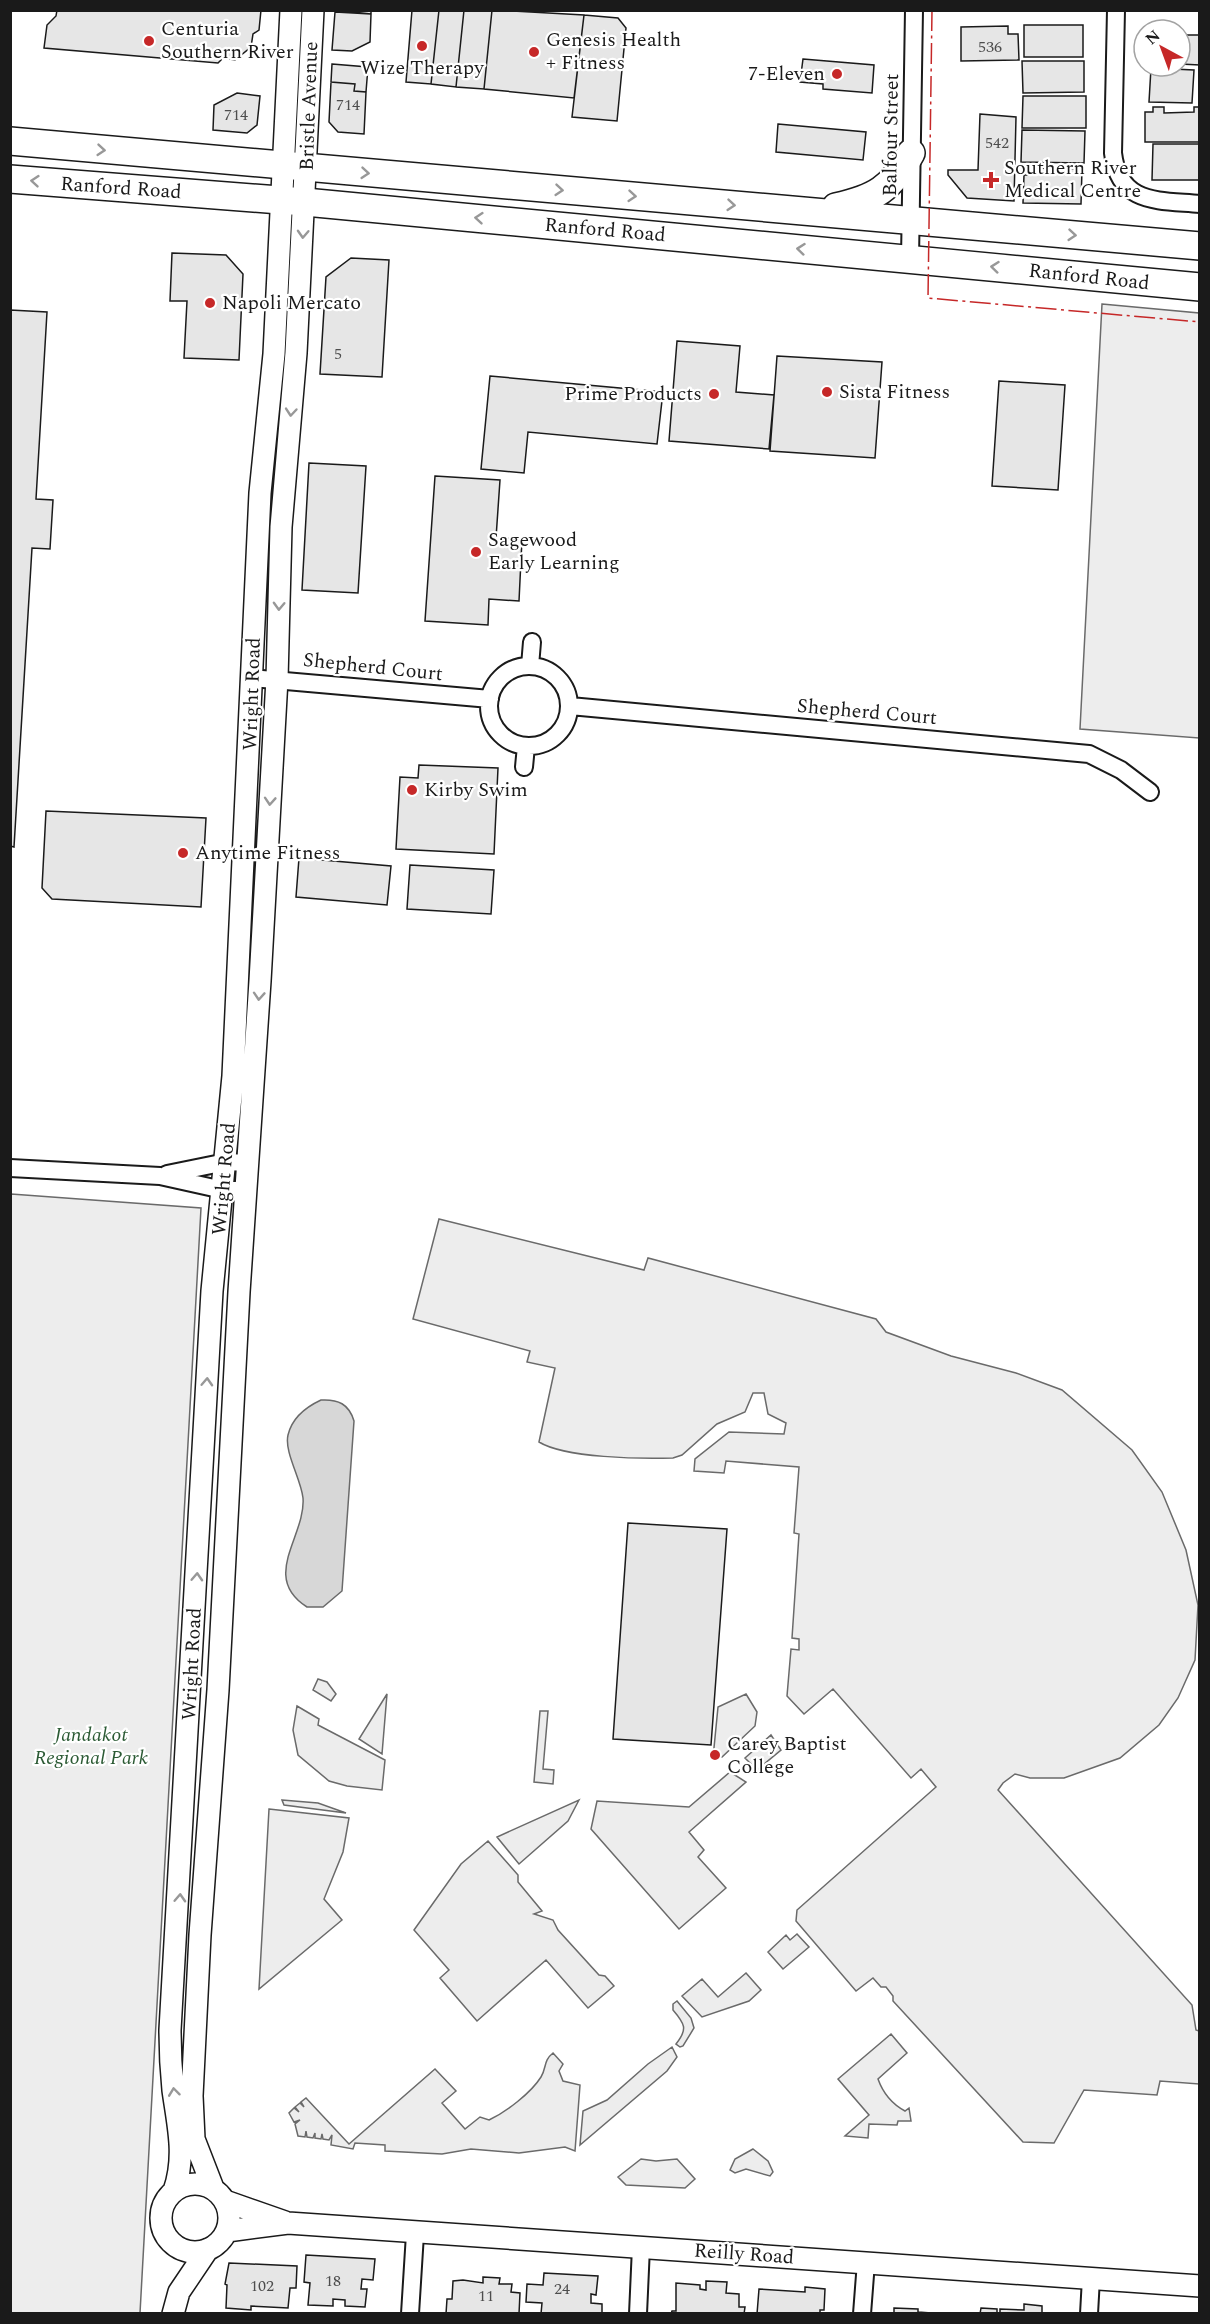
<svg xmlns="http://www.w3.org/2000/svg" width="1210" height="2324" font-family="Spectral,serif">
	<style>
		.green { fill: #ededed; stroke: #6a6a6a; stroke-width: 1.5 }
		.water { fill: #d7d7d7; stroke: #6a6a6a; stroke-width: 1.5 }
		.building { fill: #e6e6e6; stroke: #1a1a1a; stroke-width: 1.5 }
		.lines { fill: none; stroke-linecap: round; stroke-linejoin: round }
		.minor-casing { stroke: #1a1a1a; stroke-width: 20 }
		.tertiary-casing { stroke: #1a1a1a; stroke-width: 24 }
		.primary-casing { stroke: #1a1a1a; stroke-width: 30 }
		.minor { stroke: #fff; stroke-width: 16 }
		.tertiary { stroke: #fff; stroke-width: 21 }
		.primary { stroke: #fff; stroke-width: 27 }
		.power { stroke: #c62828; stroke-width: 1.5; stroke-dasharray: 21 4.5 3 4.5; stroke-linecap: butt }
		.oneway { stroke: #989898 }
		.poi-dot { fill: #c62828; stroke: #fff; stroke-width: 2 }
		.labels { text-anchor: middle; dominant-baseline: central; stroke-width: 4.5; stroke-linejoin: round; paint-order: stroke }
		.number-label { font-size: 16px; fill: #4d4d4d }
		.poi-label { font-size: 20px; fill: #1a1a1a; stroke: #fff; text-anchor: start }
		.street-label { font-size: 20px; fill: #1a1a1a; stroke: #fff }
		.park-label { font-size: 20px; font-style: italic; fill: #2b5a34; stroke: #fff }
	</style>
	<rect width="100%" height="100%" fill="#fff"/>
	<path class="green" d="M 1102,304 L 1199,313 L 1199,738 L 1080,729 Z
		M 11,1194 L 201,1208 L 140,2313 L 11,2313 Z
		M 439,1219 L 644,1270 L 648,1258 L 876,1319 L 886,1332 L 951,1356 L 1016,1373 L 1062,1390 L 1132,1450 L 1162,1492 L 1186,1550 L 1198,1605 L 1195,1660 L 1178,1698 L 1159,1725 L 1120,1758 L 1064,1778 L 1030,1778 L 1015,1774 L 1003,1783 L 998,1790 L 1192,2005 L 1196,2030 L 1199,2031 L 1199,2084 L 1160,2081 L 1157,2095 L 1084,2090 L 1054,2143 L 1023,2142 L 893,2001 L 893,1996 L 886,1987 L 881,1987 L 873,1978 L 856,1991 L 796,1921 L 797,1910 L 936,1787 L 921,1769 L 911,1778 L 833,1689 L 804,1714 L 787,1696 L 791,1649 L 799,1650 L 799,1639 L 792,1638 L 799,1534 L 794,1533 L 799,1467 L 726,1461 L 724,1473 L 694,1471 L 695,1459 L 729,1432 L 784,1434 L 786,1423 L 768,1414 L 764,1393 L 753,1393 L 745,1412 L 717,1424 L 682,1455 L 673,1458 C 641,1459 565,1458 539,1442 L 555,1368 L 527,1362 L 530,1351 L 413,1319 Z
		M 318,1679 L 327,1682 L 336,1694 L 331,1701 L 313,1690 Z
		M 387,1694 L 382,1754 L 359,1739 Z
		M 746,1694 L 757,1712 L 755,1726 L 722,1757 L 713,1758 L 718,1707 Z
		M 297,1706 L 319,1719 L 318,1725 L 385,1760 L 382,1790 L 347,1786 L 329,1781 L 298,1755 L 293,1730 Z
		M 540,1711 L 548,1711 L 543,1769 L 554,1770 L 553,1784 L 534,1782 Z
		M 771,1735 L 781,1750 L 757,1770 L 745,1758 Z
		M 730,1772 L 746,1782 L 689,1832 L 704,1850 L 698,1857 L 726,1888 L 679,1929 L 591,1829 L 597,1801 L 689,1807 Z
		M 282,1800 L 318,1803 L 346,1813 L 284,1805 Z
		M 579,1800 L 568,1821 L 519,1864 L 497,1837 Z
		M 269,1809 L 349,1818 L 343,1852 L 324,1899 L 342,1920 L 259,1989 Z
		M 488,1841 L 518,1875 L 518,1882 L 542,1911 L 534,1914 L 553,1920 L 558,1930 L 599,1975 L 605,1976 L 614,1986 L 588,2008 L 546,1960 L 477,2021 L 440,1978 L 449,1970 L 414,1930 L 461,1864 Z
		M 797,1934 L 809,1947 L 783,1969 L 768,1952 L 786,1935 L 790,1940 Z
		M 746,1973 L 761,1990 L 749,2001 L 702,2017 L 682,1996 L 702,1979 L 718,1997 Z
		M 677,2001 L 691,2018 L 694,2028 L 683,2046 L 680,2047 L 676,2044 C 688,2029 685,2024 673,2010 L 673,2004 Z
		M 891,2034 L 907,2053 L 878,2079 C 883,2093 892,2104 905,2111 L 909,2108 L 911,2121 L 898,2121 L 897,2125 L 869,2124 L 868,2138 L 845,2136 L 869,2115 L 838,2079 Z
		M 672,2047 L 677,2057 L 667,2071 L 580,2145 L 583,2111 L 607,2100 L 648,2064 Z
		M 553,2053 L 563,2064 L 559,2071 L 563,2081 L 580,2085 L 575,2151 L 565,2147 L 519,2153 L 471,2149 L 442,2154 L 385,2151 L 385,2145 L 355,2143 L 353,2149 L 331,2145 L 332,2135 L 329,2140 L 323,2139 L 322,2134 L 321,2139 L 315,2138 L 315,2133 L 313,2138 L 307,2137 L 306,2131 L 305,2137 L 298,2136 L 295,2124 L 300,2120 L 294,2122 L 289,2113 L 294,2108 L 299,2112 L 295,2107 L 300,2103 L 304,2107 L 301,2102 L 306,2098 L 349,2144 L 435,2069 L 456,2091 L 442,2103 L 465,2129 L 480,2117 L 489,2120 C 506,2112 531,2093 541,2077 C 547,2067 543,2061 553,2053 Z
		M 753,2149 L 768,2161 L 773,2172 L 770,2176 L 746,2169 L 735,2173 L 730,2170 L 735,2159 Z
		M 641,2159 L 656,2161 L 677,2159 L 695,2179 L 685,2188 L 626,2185 L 618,2177 Z"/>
	<path class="water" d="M 321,1400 C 338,1399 349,1404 354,1421 L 342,1591 L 323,1607 L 307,1607 C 260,1577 306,1536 303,1498 C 301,1479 284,1452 288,1435 C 292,1418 306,1407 321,1400 Z"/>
	<path class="building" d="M 57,10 L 261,10 L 259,30 L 253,34 L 251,47 L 235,60 L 223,58 L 218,63 L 44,48 L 47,25 L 56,16 Z
		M 335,10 L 371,10 L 371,14 Z
		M 412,10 L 439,10 L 431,84 L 406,82 Z
		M 439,10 L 464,10 L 456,87 L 431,84 Z
		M 464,10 L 492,10 L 484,89 L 456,87 Z
		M 492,10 L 584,15 L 574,98 L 484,89 Z
		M 335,12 L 371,14 L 370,42 L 352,51 L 332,50 Z
		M 584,15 L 618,18 L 626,28 L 617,121 L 572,117 Z
		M 1024,25 L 1083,25 L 1083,57 L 1024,57 Z
		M 1008,26 L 1008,34 L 1018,34 L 1019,60 L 961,61 L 961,27 Z
		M 1180,35 L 1200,35 L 1200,65 L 1180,64 Z
		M 803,59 L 874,65 L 872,93 L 823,89 L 823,84 L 800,82 Z
		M 1022,61 L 1084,61 L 1084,92 L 1023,93 Z
		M 332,64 L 368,67 L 366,92 L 354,91 L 355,84 L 331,82 Z
		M 1151,68 L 1194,70 L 1192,103 L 1149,102 Z
		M 331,82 L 355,84 L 354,91 L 366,92 L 364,134 L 338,132 L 329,122 Z
		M 237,93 L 260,96 L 257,125 L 247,133 L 213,130 L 214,105 Z
		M 1023,96 L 1086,96 L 1086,128 L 1022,128 Z
		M 1153,107 L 1164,107 L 1164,113 L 1194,112 L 1194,107 L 1200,107 L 1200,142 L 1145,142 L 1145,112 L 1153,112 Z
		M 980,114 L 1016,117 L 1014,201 L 967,198 L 948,175 L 948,170 L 978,170 Z
		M 778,124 L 866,132 L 863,160 L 776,152 Z
		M 1022,130 L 1085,131 L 1084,163 L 1021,162 Z
		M 1153,144 L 1200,144 L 1200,180 L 1152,180 Z
		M 1036,168 L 1082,169 L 1081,204 L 1023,203 L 1024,175 L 1036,175 Z
		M 172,253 L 226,255 L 243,274 L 239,360 L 184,358 L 187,301 L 170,301 Z
		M 351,258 L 389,260 L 382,377 L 320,374 L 326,277 Z
		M 10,310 L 47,312 L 36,499 L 53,500 L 50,549 L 32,548 L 14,847 L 10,846 Z
		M 677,341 L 740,346 L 736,392 L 774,395 L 769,449 L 669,441 Z
		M 777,356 L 882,362 L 875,458 L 770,451 Z
		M 490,376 L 663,392 L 657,444 L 528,432 L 524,473 L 481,469 Z
		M 999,381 L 1065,385 L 1058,490 L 992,486 Z
		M 309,463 L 366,466 L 358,593 L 302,590 Z
		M 435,476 L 500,480 L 496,538 L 522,539 L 519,601 L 489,599 L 488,625 L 425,621 Z
		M 419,765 L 498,768 L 494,854 L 396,849 L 400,777 L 418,778 Z
		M 46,811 L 206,818 L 201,907 L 52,899 L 42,888 Z
		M 299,858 L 391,866 L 387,905 L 296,897 Z
		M 410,865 L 494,870 L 491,914 L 407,909 Z
		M 628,1523 L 727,1529 L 711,1745 L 613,1739 Z
		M 306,2255 L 375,2259 L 373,2280 L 362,2279 L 361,2289 L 367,2289 L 365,2307 L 345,2306 L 345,2300 L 333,2299 L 333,2306 L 308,2305 L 310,2283 L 304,2282 Z
		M 229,2263 L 297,2266 L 296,2288 L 290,2288 L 288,2308 L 251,2306 L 251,2310 L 226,2308 L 227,2285 L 225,2284 Z
		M 544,2273 L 598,2276 L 596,2295 L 591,2294 L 591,2303 L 602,2304 L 602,2314 L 541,2314 L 542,2303 L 526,2302 L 527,2284 L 543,2285 Z
		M 483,2277 L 500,2278 L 499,2284 L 512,2284 L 511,2292 L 520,2293 L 519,2314 L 446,2314 L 447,2299 L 452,2299 L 453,2281 L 463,2280 L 483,2283 Z
		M 706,2281 L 727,2282 L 726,2293 L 739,2294 L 739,2307 L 745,2307 L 744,2314 L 671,2314 L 672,2311 L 676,2311 L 676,2283 L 700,2285 L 700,2289 L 706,2290 Z
		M 805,2287 L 825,2289 L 824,2310 L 820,2310 L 820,2314 L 757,2314 L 759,2289 L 805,2292 Z
		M 1024,2304 L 1042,2306 L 1042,2314 L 1000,2314 L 1000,2309 L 1024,2310 Z
		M 894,2308 L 918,2309 L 918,2312 L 945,2314 L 894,2314 Z
		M 981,2308 L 997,2309 L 997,2314 L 980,2314 Z"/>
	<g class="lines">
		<g class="minor-casing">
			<path id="minor" d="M 1116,10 L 1113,153 C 1119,205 1158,200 1200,204
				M 910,259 L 914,10
				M 530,666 L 532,642
				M489 706a40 40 0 1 1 80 0a40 40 0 1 1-80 0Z
				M 252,678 L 490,699
				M 570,706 L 1089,754 L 1121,770 L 1150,792
				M 524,767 L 526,746
				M 10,1168 L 160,1176 L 223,1190 L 246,1190
				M 167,1174 L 226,1162 L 248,1163
				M 410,2314 L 415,2234
				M 638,2314 L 641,2247
				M 862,2314 L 866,2262
				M 1089,2314 L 1091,2278"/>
		</g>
		<g class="tertiary-casing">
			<path id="tertiary" d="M161 2218a34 34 0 1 1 68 0a34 34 0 1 1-68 0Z
				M 213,2188 L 194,2139 L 192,2096 L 200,1935 L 218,1690 L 239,1292 L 260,981 L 277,679 L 281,527 L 296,353 L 313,10
				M 174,2191 C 186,2156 178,2126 173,2090 C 171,2070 170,2050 170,2030 L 212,1291 L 233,1076 L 260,493 L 274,354 L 291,10
				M 225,2201 L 285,2222
				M 227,2231 L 288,2223 L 1200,2286
				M 173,2314 L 179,2292 L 208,2249"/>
		</g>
		<g class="primary-casing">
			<path id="primary" d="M 10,141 L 1200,246
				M 10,179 L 305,202 L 1200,287
				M 836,207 C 876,198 891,189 911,153"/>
		</g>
		<use href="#minor" class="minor"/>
		<use href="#tertiary" class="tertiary"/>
		<use href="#primary" class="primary"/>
		<path class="power" d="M 932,10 L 928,298 L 1200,322"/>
	</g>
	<defs><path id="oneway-chevron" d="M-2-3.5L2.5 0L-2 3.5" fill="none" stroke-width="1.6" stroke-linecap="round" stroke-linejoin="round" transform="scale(1.5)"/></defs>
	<g class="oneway">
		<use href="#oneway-chevron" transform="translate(101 150) rotate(5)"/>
		<use href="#oneway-chevron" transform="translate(365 173) rotate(5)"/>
		<use href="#oneway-chevron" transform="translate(35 181) rotate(-175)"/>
		<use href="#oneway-chevron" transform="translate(559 190) rotate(5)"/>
		<use href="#oneway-chevron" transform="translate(632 196) rotate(5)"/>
		<use href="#oneway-chevron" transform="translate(731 205) rotate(5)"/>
		<use href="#oneway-chevron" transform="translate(479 218) rotate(-175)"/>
		<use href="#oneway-chevron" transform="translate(303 234) rotate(93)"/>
		<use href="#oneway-chevron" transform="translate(1072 235) rotate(5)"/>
		<use href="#oneway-chevron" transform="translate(801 249) rotate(-174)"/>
		<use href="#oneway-chevron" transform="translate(995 267) rotate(-174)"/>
		<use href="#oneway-chevron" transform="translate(291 412) rotate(95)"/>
		<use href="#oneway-chevron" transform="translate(279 606) rotate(92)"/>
		<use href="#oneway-chevron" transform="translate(270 801) rotate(94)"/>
		<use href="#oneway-chevron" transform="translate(259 996) rotate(94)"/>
		<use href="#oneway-chevron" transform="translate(207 1382) rotate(-87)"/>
		<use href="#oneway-chevron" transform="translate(197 1577) rotate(-87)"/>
		<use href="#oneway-chevron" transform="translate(180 1898) rotate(-87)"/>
		<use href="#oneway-chevron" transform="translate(174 2092) rotate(-97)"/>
	</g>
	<g class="poi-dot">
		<circle cx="149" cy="41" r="6"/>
		<circle cx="422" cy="46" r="6"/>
		<circle cx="534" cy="52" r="6"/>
		<circle cx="837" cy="74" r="6"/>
		<path d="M988 171h6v6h6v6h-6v6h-6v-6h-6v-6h6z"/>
		<circle cx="210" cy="303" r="6"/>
		<circle cx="827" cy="392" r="6"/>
		<circle cx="714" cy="394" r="6"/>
		<circle cx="476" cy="552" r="6"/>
		<circle cx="412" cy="790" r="6"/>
		<circle cx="183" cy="853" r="6"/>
		<circle cx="715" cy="1755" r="6"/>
	</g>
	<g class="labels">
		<g class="number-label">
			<text x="990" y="47">536</text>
			<text x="348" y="105">714</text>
			<text x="236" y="115">714</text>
			<text x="997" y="143">542</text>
			<text x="338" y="354">5</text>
			<text x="333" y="2281">18</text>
			<text x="262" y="2286">102</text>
			<text x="562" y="2289">24</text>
			<text x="486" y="2296">11</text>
		</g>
		<g class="poi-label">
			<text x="161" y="29">Centuria<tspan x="161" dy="23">Southern River</tspan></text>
			<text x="546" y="40">Genesis Health<tspan x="546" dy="23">+ Fitness</tspan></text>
			<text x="422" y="68" text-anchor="middle">Wize Therapy</text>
			<text x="825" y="74" text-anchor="end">7-Eleven</text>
			<text x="1004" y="168">Southern River<tspan x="1004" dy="23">Medical Centre</tspan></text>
			<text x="222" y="303">Napoli Mercato</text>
			<text x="839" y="392">Sista Fitness</text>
			<text x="702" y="394" text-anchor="end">Prime Products</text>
			<text x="488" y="540">Sagewood<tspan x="488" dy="23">Early Learning</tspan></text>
			<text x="424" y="790">Kirby Swim</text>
			<text x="195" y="853">Anytime Fitness</text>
			<text x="727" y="1744">Carey Baptist<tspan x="727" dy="23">College</tspan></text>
		</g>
		<g class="street-label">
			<text transform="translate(309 106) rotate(-88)">Bristle Avenue</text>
			<text transform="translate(891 135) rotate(-89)">Balfour Street</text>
			<text transform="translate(121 188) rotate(4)">Ranford Road</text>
			<text transform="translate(605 230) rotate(5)">Ranford Road</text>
			<text transform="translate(1089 277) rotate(6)">Ranford Road</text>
			<text transform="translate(373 667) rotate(6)">Shepherd Court</text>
			<text transform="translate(252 694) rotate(-88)">Wright Road</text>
			<text transform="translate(867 712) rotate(5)">Shepherd Court</text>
			<text transform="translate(224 1179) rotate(-85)">Wright Road</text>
			<text transform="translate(192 1664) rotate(-87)">Wright Road</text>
			<text transform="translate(744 2254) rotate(4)">Reilly Road</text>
		</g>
		<g class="park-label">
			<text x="91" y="1735">Jandakot<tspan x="91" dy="23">Regional Park</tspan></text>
		</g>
	</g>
	<rect width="1210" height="2324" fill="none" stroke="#1a1a1a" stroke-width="24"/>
	<g transform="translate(1162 48) rotate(319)"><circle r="28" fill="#ffffff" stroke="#a3a3a3" stroke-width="1.5"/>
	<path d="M0-4.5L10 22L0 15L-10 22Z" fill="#c62828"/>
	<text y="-9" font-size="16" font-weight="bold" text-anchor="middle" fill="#1a1a1a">N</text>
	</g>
</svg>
